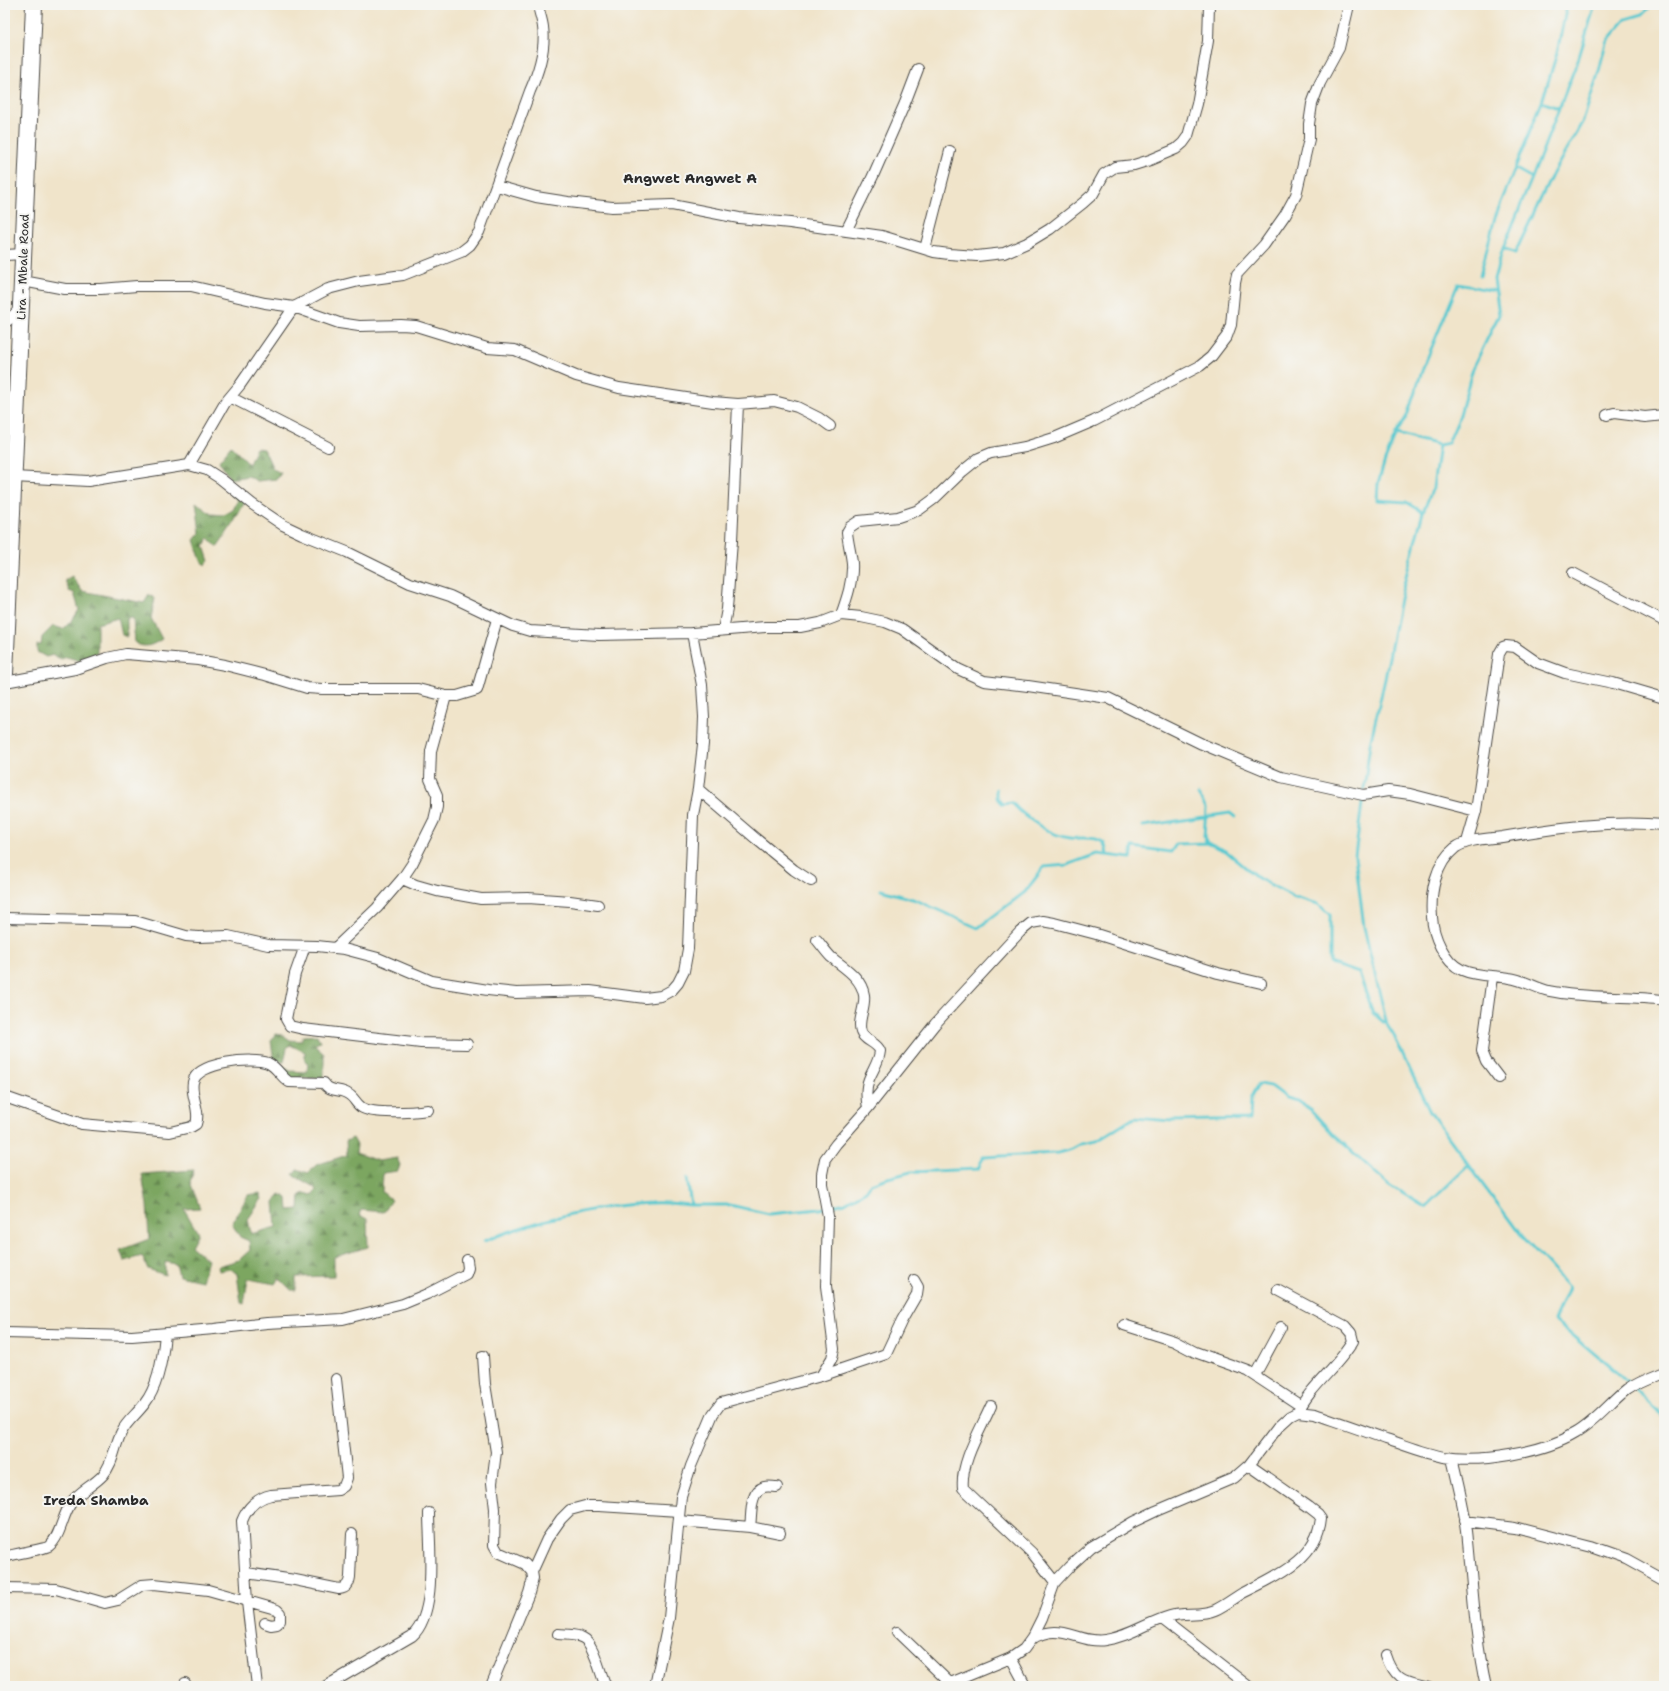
<svg xmlns="http://www.w3.org/2000/svg" width="1669" height="1691" font-family="'Shantell Sans',sans-serif">
	<style>
		.forest { fill: url(#forest-firs); stroke: #536846 }
		.lines { fill: none; stroke-linecap: round; stroke-linejoin: round }
		.stream { stroke: #5cc9d0; stroke-width: 3 }
		.minor-casing { stroke: #494743; stroke-width: 12 }
		.primary-casing { stroke: #494743; stroke-width: 18 }
		.minor { stroke: #fff; stroke-width: 10 }
		.primary { stroke: #fff; stroke-width: 16 }
		.labels { text-anchor: middle; dominant-baseline: central; stroke-width: 4; stroke-linejoin: round; paint-order: stroke }
		.street-label { font-size: 12px; fill: #2b2b2b; stroke: #f6f6f2 }
		.quarter-label { font-size: 14px; font-weight: bold; fill: #2b2b2b; stroke: #f6f6f2 }
	</style>
	<defs>
		<pattern id="forest-firs" width="22" height="20" patternUnits="userSpaceOnUse"><rect width="22" height="20" fill="#7ba660"/><path d="M5 1l3.5 6h-7zM16 11l3.5 6h-7z" fill="#65874f"/></pattern>
	</defs>
	<rect width="100%" height="100%" fill="#f6f6f2"/>
	<filter id="ink" filterUnits="userSpaceOnUse"><feTurbulence type="fractalNoise" baseFrequency=".025" numOctaves="2"/><feDisplacementMap in="SourceGraphic" scale="8" xChannelSelector="R" yChannelSelector="G"/><feConvolveMatrix kernelMatrix="1 2 1 2 8 2 1 2 1" color-interpolation-filters="sRGB"/></filter>
	<filter id="wash" filterUnits="userSpaceOnUse"><feTurbulence type="fractalNoise" baseFrequency=".012" numOctaves="4" result="noise"/><feDisplacementMap in="SourceGraphic" scale="16" xChannelSelector="R" yChannelSelector="G"/><feGaussianBlur stdDeviation="0.9" result="paint"/><feColorMatrix in="noise" values="0 0 0 0 0 0 0 0 0 0 0 0 0 0 0 0 0 1.4 0 .05"/><feComposite in="paint" operator="in"/></filter>
	<g filter="url(#wash)">
		<rect width="100%" height="100%" fill="#f0e4ca"/>
		<path class="forest" d="M 231,446 L 249,464 L 256,448 L 264,449 L 273,469 L 281,473 L 277,479 L 257,481 L 248,476 L 230,479 L 219,461 Z
			M 241,491 L 247,498 L 233,524 L 217,547 L 208,538 L 204,546 L 209,561 L 205,565 L 201,561 L 194,540 L 200,533 L 196,502 L 211,514 L 224,515 L 233,510 L 238,500 L 230,494 Z
			M 72,576 L 82,591 L 144,603 L 149,595 L 155,598 L 151,618 L 162,639 C 153,645 145,649 135,643 L 133,618 L 127,618 L 127,637 L 122,635 L 118,618 L 97,624 L 97,653 L 80,661 L 67,657 L 61,659 L 53,655 L 46,657 L 37,652 L 37,645 L 41,645 L 42,637 L 53,626 L 63,629 L 73,619 L 79,610 L 74,593 L 69,591 L 65,580 Z
			M 275,1034 L 283,1035 L 290,1040 L 301,1041 L 303,1036 L 317,1035 L 320,1042 L 314,1045 L 324,1054 L 324,1078 L 288,1079 L 279,1069 L 283,1066 L 290,1071 L 307,1072 L 308,1063 L 305,1061 L 305,1052 L 290,1045 L 287,1048 L 284,1062 L 274,1061 L 271,1041 Z
			M 353,1138 L 357,1145 L 356,1153 L 378,1161 L 397,1158 L 400,1165 L 398,1171 L 383,1173 L 382,1192 L 392,1200 L 384,1212 L 361,1210 L 359,1215 L 367,1219 L 368,1247 L 334,1257 L 334,1276 L 296,1277 L 296,1290 L 291,1290 L 279,1278 L 275,1284 L 248,1279 L 244,1304 L 241,1303 L 237,1274 L 231,1269 L 219,1271 L 218,1266 L 239,1260 L 250,1250 L 249,1241 L 240,1237 L 232,1224 L 248,1195 L 260,1193 L 262,1199 C 256,1205 254,1212 248,1219 L 251,1234 L 276,1227 L 274,1202 L 280,1194 L 287,1198 L 288,1210 L 299,1209 L 300,1195 L 305,1193 L 312,1195 L 316,1190 L 314,1187 L 293,1175 L 297,1169 L 308,1173 L 316,1165 L 347,1155 L 346,1141 Z
			M 194,1170 L 190,1182 L 200,1208 L 184,1209 L 198,1233 L 191,1246 L 208,1260 L 202,1281 L 179,1276 L 176,1264 L 165,1262 L 165,1275 L 148,1269 L 142,1256 L 124,1261 L 120,1250 L 149,1239 L 147,1205 L 142,1174 Z"/>
		<g class="lines">
			<path class="stream" d="M 1542,102 L 1558,108
				M 1516,169 L 1532,178
				M 1503,248 L 1515,253 L 1552,175 L 1583,121 L 1599,71 L 1606,42 L 1626,19 L 1643,14 L 1652,5
				M 1480,276 L 1495,217 L 1542,102 L 1557,53 L 1567,5
				M 1495,291 L 1458,284 L 1422,371 L 1407,416 L 1396,434 L 1385,460 L 1378,484 L 1377,500 L 1406,502 L 1423,512 L 1400,599 L 1385,679 L 1370,744 L 1355,856 L 1364,927 L 1387,1025 L 1394,1036 L 1430,1112 L 1522,1237 L 1569,1288 L 1555,1320 L 1632,1386 L 1664,1417
				M 1396,434 L 1439,445 L 1433,488 L 1423,512
				M 1439,445 L 1448,443 L 1459,418 L 1473,368 L 1499,315 L 1494,279 L 1503,248 L 1532,178 L 1579,57 L 1595,5
				M 996,789 L 996,797 L 1002,804 L 1012,803 C 1025,817 1050,836 1070,838 C 1080,839 1092,836 1101,841 C 1106,843 1106,850 1107,855
				M 1198,795 L 1206,808 L 1204,837 L 1207,843
				M 1143,826 L 1230,813 L 1235,817
				M 881,890 L 916,900 L 978,928 L 1025,892 L 1044,867 L 1067,865 L 1097,854 L 1131,858 L 1133,847 L 1171,852 L 1176,844 L 1207,843 L 1226,851 L 1258,878 L 1292,896 L 1318,904 L 1330,915 L 1330,963 L 1359,973 L 1373,1013 L 1387,1025
				M 687,1178 L 691,1205 L 730,1205 L 769,1214 L 820,1209 L 845,1203 L 866,1191 L 871,1184 L 884,1179 L 911,1172 L 978,1169 L 983,1157 L 1058,1153 L 1072,1149 L 1081,1144 L 1097,1141 L 1134,1118 L 1172,1121 L 1250,1119 L 1251,1097 L 1258,1084 L 1271,1086 L 1287,1098 L 1298,1101 L 1311,1110 L 1334,1135 L 1389,1185 L 1425,1207 L 1469,1165
				M 484,1241 C 537,1220 593,1206 651,1203 C 664,1202 678,1204 691,1205"/>
		</g>
	</g>
	<g filter="url(#ink)">
		<g class="lines">
			<g class="minor-casing">
				<path id="minor" d="M 497,186 L 536,197 L 568,202 L 612,207 L 672,205 L 739,218 L 790,223 L 882,236 L 934,252 L 949,254 L 977,256 L 1004,253 L 1027,243 L 1050,229 L 1083,203 L 1093,194 L 1104,174 L 1115,167 L 1134,165 L 1150,160 L 1176,149 L 1183,143 L 1188,136 L 1197,104 L 1208,41 L 1209,5
					M 846,231 L 873,176 L 905,103 L 918,69
					M 925,249 L 950,151
					M 5,255 L 24,254
					M 23,281 L 65,289 L 101,289 L 137,286 L 191,286 L 265,303 L 294,307 L 328,289 L 359,281 L 403,275 L 461,252 L 470,245 L 479,232 L 530,91 C 539,71 546,49 543,27 C 542,19 539,12 538,5
					M 5,323 L 22,307
					M 230,397 L 328,447
					M 1607,415 L 1614,413 L 1645,417 L 1664,415
					M 189,465 L 225,403 L 240,385 L 294,307 L 339,323 L 359,326 L 401,325 L 416,326 L 487,348 L 515,350 L 576,376 L 619,388 L 713,402 L 738,404 L 774,401 L 797,407 L 819,418 L 830,426
					M 14,477 L 88,481 L 189,465 L 207,470 L 221,479 L 252,504 L 283,525 L 302,534 L 347,552 L 410,583 L 450,596 L 513,626 L 530,631 L 599,635 L 692,633 L 765,627 L 800,627 L 820,623 L 841,615 L 861,617 L 885,622 L 902,629 L 958,669 L 984,681 L 1028,686 L 1108,698 L 1202,744 L 1281,777 L 1363,795 L 1388,791 L 1410,794 L 1476,811
					M 1573,573 L 1664,621
					M 841,615 C 847,598 853,581 852,563 C 851,553 848,543 847,532 L 850,527 L 859,521 L 898,517 L 919,510 L 934,499 L 963,471 L 979,458 L 991,453 L 1025,447 L 1054,438 L 1094,421 L 1200,366 L 1211,357 L 1227,336 L 1231,325 L 1235,283 L 1237,274 L 1264,245 L 1285,215 L 1296,195 L 1309,139 L 1309,124 L 1312,104 L 1320,83 L 1339,48 L 1349,5
					M 723,630 L 727,609 L 732,541 L 738,404
					M 5,682 L 75,669 L 107,658 L 126,654 L 198,660 L 225,665 L 265,675 L 307,688 L 322,689 L 418,689 L 446,696 L 457,696 L 477,690 L 497,619
					M 698,789 L 755,838 L 794,870 L 811,881
					M 1664,825 C 1609,820 1555,828 1502,837 C 1486,839 1468,839 1455,848 C 1435,864 1430,893 1432,917 C 1433,935 1444,962 1462,970 C 1478,977 1493,975 1509,978 C 1524,980 1536,988 1549,991 C 1587,999 1626,995 1664,1000
					M 1467,842 L 1476,811 L 1499,654 L 1503,647 L 1506,646 L 1515,647 L 1538,663 L 1565,673 L 1613,683 L 1664,698
					M 402,879 L 416,885 L 437,891 L 481,899 L 528,898 L 570,901 L 598,905
					M 5,918 L 135,921 L 186,936 L 198,937 L 228,936 L 268,945 L 317,946 L 344,949 L 378,958 L 432,981 L 488,990 L 516,993 L 590,991 L 645,998 L 661,996 L 672,990 L 678,983 L 684,971 L 688,949 L 693,815 L 698,789 L 703,744 L 704,717 L 702,685 L 692,633
					M 817,940 C 822,946 826,952 831,957 C 844,968 861,977 864,995 C 866,1007 857,1021 861,1032 C 864,1041 877,1042 880,1051 C 879,1062 873,1069 869,1079 C 865,1089 866,1098 868,1108
					M 305,946 L 295,974 L 286,1019 L 290,1026 L 303,1029 L 421,1043 L 467,1044
					M 335,948 L 377,908 L 402,879 L 412,864 L 434,820 L 437,807 L 437,795 L 430,779 L 431,751 L 446,696
					M 1492,977 L 1482,1051 L 1486,1061 L 1499,1078
					M 5,1097 L 82,1124 L 170,1132 L 191,1127 L 196,1124 C 201,1110 190,1096 193,1082 C 197,1062 253,1057 268,1063 C 277,1067 281,1077 289,1082 L 324,1083 C 330,1093 340,1088 348,1094 C 354,1097 356,1104 361,1107 C 372,1115 414,1112 428,1110
					M 1278,1290 L 1345,1326 L 1351,1333 L 1353,1341 C 1338,1367 1311,1385 1298,1412
					M 1124,1325 L 1174,1341 L 1195,1352 L 1248,1371 L 1301,1406
					M 5,1333 L 132,1336 L 214,1329 L 267,1323 L 343,1319 L 403,1304 L 427,1294 L 466,1274 L 468,1268 L 467,1260
					M 483,1356 L 485,1384 L 496,1452 L 492,1483 L 495,1509 L 494,1545 L 498,1552 L 525,1564 L 532,1572
					M 1255,1375 L 1281,1327
					M 821,1376 L 886,1354 L 902,1320 L 917,1294 L 918,1287 L 914,1280
					M 991,1406 C 981,1429 960,1463 963,1488 L 1032,1553 L 1055,1582
					M 1452,1458 C 1458,1485 1466,1513 1468,1541 C 1473,1590 1475,1638 1486,1686
					M 679,1521 L 750,1527 L 780,1533
					M 1465,1521 L 1514,1527 L 1592,1547 L 1626,1559 L 1664,1580
					M 750,1527 C 752,1515 749,1492 764,1487 C 768,1486 773,1487 777,1487
					M 5,1557 C 12,1554 46,1549 49,1546 C 61,1536 62,1516 71,1503 C 79,1491 93,1486 103,1475 C 114,1462 114,1446 122,1431 C 127,1421 138,1413 145,1403 C 159,1385 163,1356 165,1334
					M 246,1573 L 295,1580 L 339,1589 C 347,1588 349,1584 350,1577 L 352,1534
					M 5,1588 L 56,1589 L 105,1603 L 118,1600 L 142,1585 L 154,1584 L 208,1590 L 272,1608 L 277,1610 L 280,1613 L 280,1621 L 277,1624 L 271,1625 L 265,1623
					M 1162,1619 L 1248,1686
					M 897,1632 L 950,1683
					M 558,1634 C 566,1635 576,1634 583,1638 C 594,1643 600,1674 606,1686
					M 1032,1638 C 1039,1635 1046,1632 1055,1632 C 1072,1632 1087,1643 1105,1640 C 1129,1637 1148,1622 1170,1616 C 1185,1612 1201,1616 1215,1610 C 1224,1606 1233,1599 1241,1594 C 1273,1577 1317,1561 1321,1518 L 1318,1514 L 1309,1507 L 1249,1465
					M 1388,1655 C 1396,1680 1405,1680 1428,1686
					M 1011,1658 L 1026,1686
					M 184,1686 L 185,1683
					M 257,1686 L 247,1602 L 242,1521 C 247,1508 257,1498 271,1495 L 338,1490 L 344,1486 L 347,1478 L 336,1379
					M 326,1686 L 412,1636 C 438,1613 429,1545 429,1513
					M 491,1686 L 529,1593 L 533,1578 L 532,1572 L 547,1539 L 561,1519 L 570,1510 L 585,1506 L 599,1506 L 679,1511
					M 655,1686 L 669,1618 L 681,1497 L 691,1466 L 713,1414 L 721,1403 L 821,1376 L 832,1358 L 834,1349 L 826,1286 L 828,1216 L 822,1184 L 822,1174 L 825,1159 L 836,1144 L 868,1108 L 935,1024 L 1020,932 L 1031,923 L 1043,921 L 1054,923 L 1096,934 L 1218,973 L 1261,983
					M 943,1686 L 1011,1658 L 1024,1649 L 1032,1638 L 1042,1618 L 1055,1582 L 1069,1567 L 1091,1547 L 1133,1522 L 1156,1511 L 1234,1478 L 1249,1465 L 1279,1426 L 1290,1416 L 1298,1412 L 1315,1414 C 1338,1422 1362,1430 1386,1439 C 1405,1445 1424,1453 1444,1457 C 1481,1463 1543,1453 1576,1433 C 1595,1422 1609,1404 1626,1390 C 1637,1382 1651,1377 1664,1372"/>
			</g>
			<g class="primary-casing">
				<path id="primary" d="M 5,674 L 34,5"/>
			</g>
			<use href="#minor" class="minor"/>
			<use href="#primary" class="primary"/>
		</g>
	</g>
	<g class="labels">
		<g class="street-label">
			<text transform="translate(23 267) rotate(-88)">Lira - Mbale Road</text>
		</g>
		<g class="quarter-label">
			<text x="690" y="178">Angwet Angwet A</text>
			<text x="96" y="1500">Ireda Shamba</text>
		</g>
	</g>
	<rect width="1669" height="1691" fill="none" stroke="#f6f6f2" stroke-width="20"/>
</svg>
